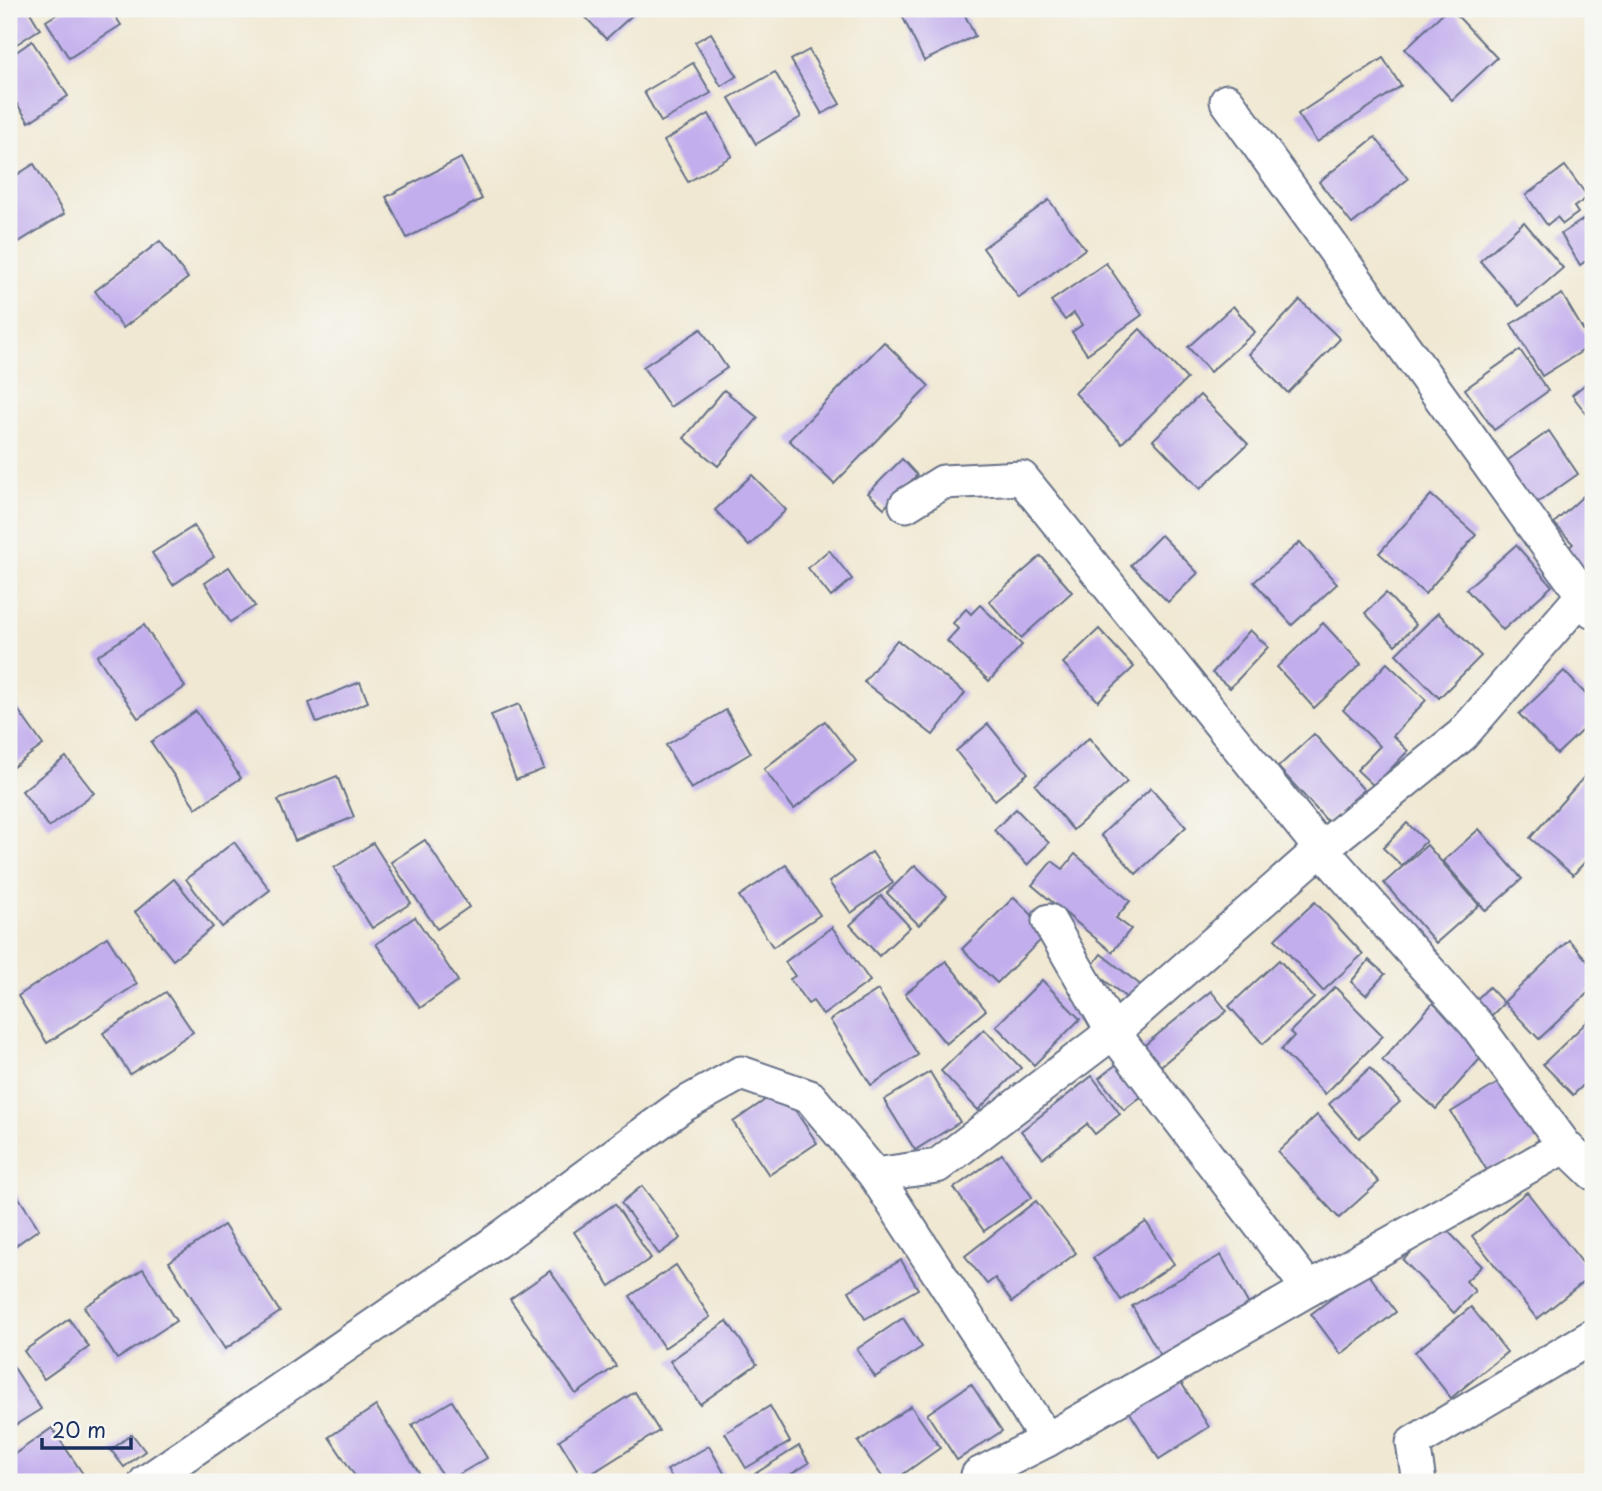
<svg xmlns="http://www.w3.org/2000/svg" width="1602" height="1491" font-family="'Playpen Sans',sans-serif">
  <rect width="100%" height="100%" fill="#f6f6f2"/>
  <filter id="ink" filterUnits="userSpaceOnUse"><feTurbulence type="fractalNoise" baseFrequency=".0143" numOctaves="2"/><feDisplacementMap in="SourceGraphic" scale="14" xChannelSelector="R" yChannelSelector="G"/><feConvolveMatrix kernelMatrix="1 2 1 2 8 2 1 2 1" color-interpolation-filters="sRGB"/></filter>
  <filter id="wash" filterUnits="userSpaceOnUse"><feTurbulence type="fractalNoise" baseFrequency=".00686" numOctaves="4" result="noise"/><feDisplacementMap in="SourceGraphic" scale="28" xChannelSelector="R" yChannelSelector="G"/><feGaussianBlur stdDeviation="1.57" result="paint"/><feColorMatrix in="noise" values="0 0 0 0 0 0 0 0 0 0 0 0 0 0 0 0 0 1.4 0 .05"/><feComposite in="paint" operator="in"/></filter>
  <g filter="url(#wash)">
    <rect width="100%" height="100%" fill="#f0e8d2"/>
    <g id="blocks">
      <!-- building -->
      <g fill="#c2aeed">
        <path d="M 9,9 L 28,9 L 40,29 L 9,49 Z"/>
        <path d="M 65,9 L 110,9 L 121,25 L 69,58 L 46,21 Z"/>
        <path d="M 578,9 L 639,9 L 606,39 Z"/>
        <path d="M 899,9 L 962,9 L 975,36 L 924,61 Z"/>
        <path d="M 1447,9 L 1451,9 L 1497,58 L 1452,100 L 1405,49 Z"/>
        <path d="M 711,33 L 737,76 L 721,86 L 695,42 Z"/>
        <path d="M 32,41 L 68,96 L 29,122 L 9,92 L 9,57 Z"/>
        <path d="M 809,50 L 840,104 L 822,114 L 791,60 Z"/>
        <path d="M 1383,58 L 1401,86 L 1317,142 L 1298,114 Z"/>
        <path d="M 693,63 L 711,93 L 661,122 L 644,92 Z"/>
        <path d="M 775,72 L 801,117 L 756,144 L 729,98 Z"/>
        <path d="M 709,114 L 732,156 L 688,182 L 664,141 Z"/>
        <path d="M 1375,137 L 1408,179 L 1352,224 L 1319,182 Z"/>
        <path d="M 461,158 L 482,199 L 407,238 L 386,197 Z"/>
        <path d="M 34,164 L 64,214 L 17,243 L 9,229 L 9,180 Z"/>
        <path d="M 1565,166 L 1588,197 L 1574,207 L 1578,213 L 1563,224 L 1557,217 L 1547,225 L 1526,195 Z"/>
        <path d="M 1049,200 L 1085,249 L 1019,298 L 983,248 Z"/>
        <path d="M 1593,213 L 1593,256 L 1580,265 L 1561,234 Z"/>
        <path d="M 1524,222 L 1563,268 L 1519,306 L 1480,261 Z"/>
        <path d="M 160,241 L 188,278 L 123,328 L 95,291 Z"/>
        <path d="M 1106,263 L 1142,315 L 1087,354 L 1072,332 L 1082,325 L 1074,313 L 1065,320 L 1051,301 Z"/>
        <path d="M 1562,294 L 1592,345 L 1542,376 L 1511,324 Z"/>
        <path d="M 1300,300 L 1340,339 L 1288,393 L 1249,354 Z"/>
        <path d="M 1233,306 L 1255,332 L 1210,372 L 1188,347 Z"/>
        <path d="M 701,329 L 727,368 L 670,407 L 643,367 Z"/>
        <path d="M 1140,329 L 1187,379 L 1122,443 L 1075,393 Z"/>
        <path d="M 884,342 L 929,386 L 834,484 L 789,440 Z"/>
        <path d="M 1520,350 L 1548,391 L 1494,430 L 1465,389 Z"/>
        <path d="M 1593,378 L 1593,422 L 1572,395 Z"/>
        <path d="M 724,390 L 758,418 L 718,466 L 684,438 Z"/>
        <path d="M 1200,395 L 1248,444 L 1200,489 L 1153,440 Z"/>
        <path d="M 1549,431 L 1578,474 L 1531,507 L 1501,465 Z"/>
        <path d="M 902,459 L 917,475 L 884,508 L 868,493 Z"/>
        <path d="M 752,475 L 786,510 L 749,546 L 715,510 Z"/>
        <path d="M 1593,487 L 1593,563 L 1583,573 L 1564,552 L 1573,544 L 1554,523 Z"/>
        <path d="M 1431,495 L 1476,535 L 1425,594 L 1379,553 Z"/>
        <path d="M 194,526 L 214,557 L 173,585 L 152,553 Z"/>
        <path d="M 1161,535 L 1198,573 L 1168,602 L 1131,565 Z"/>
        <path d="M 1300,542 L 1337,584 L 1292,625 L 1254,582 Z"/>
        <path d="M 1516,545 L 1552,586 L 1503,630 L 1466,589 Z"/>
        <path d="M 829,550 L 852,579 L 831,597 L 808,568 Z"/>
        <path d="M 1041,556 L 1072,592 L 1021,638 L 989,601 Z"/>
        <path d="M 229,567 L 255,606 L 230,622 L 205,583 Z"/>
        <path d="M 1386,593 L 1416,625 L 1395,645 L 1365,613 Z"/>
        <path d="M 980,605 L 1022,645 L 989,681 L 947,641 L 958,629 L 953,623 L 966,609 L 971,614 Z"/>
        <path d="M 1438,613 L 1481,656 L 1439,698 L 1396,654 Z"/>
        <path d="M 1323,623 L 1361,664 L 1314,708 L 1277,667 Z"/>
        <path d="M 144,625 L 185,687 L 138,718 L 97,656 Z"/>
        <path d="M 1099,629 L 1134,667 L 1098,701 L 1063,663 Z"/>
        <path d="M 1250,630 L 1268,647 L 1230,688 L 1212,673 Z"/>
        <path d="M 897,640 L 965,693 L 933,735 L 864,682 Z"/>
        <path d="M 1387,663 L 1426,700 L 1393,736 L 1408,751 L 1374,786 L 1357,770 L 1380,746 L 1343,710 Z"/>
        <path d="M 1564,671 L 1593,702 L 1593,720 L 1557,754 L 1519,714 Z"/>
        <path d="M 360,682 L 368,702 L 317,723 L 309,703 Z"/>
        <path d="M 9,697 L 43,745 L 9,770 Z"/>
        <path d="M 519,704 L 544,769 L 516,780 L 491,715 Z"/>
        <path d="M 726,710 L 751,753 L 691,789 L 666,745 Z"/>
        <path d="M 196,711 L 241,778 L 196,808 L 151,742 Z"/>
        <path d="M 825,721 L 856,761 L 794,809 L 764,769 Z"/>
        <path d="M 988,724 L 1028,773 L 995,800 L 956,751 Z"/>
        <path d="M 1314,734 L 1364,790 L 1328,822 L 1278,767 Z"/>
        <path d="M 1089,738 L 1127,782 L 1073,830 L 1035,785 Z"/>
        <path d="M 66,757 L 94,793 L 49,827 L 22,791 Z"/>
        <path d="M 1593,767 L 1593,853 L 1573,875 L 1530,838 Z"/>
        <path d="M 337,776 L 354,817 L 295,841 L 278,800 Z"/>
        <path d="M 1151,788 L 1186,827 L 1136,874 L 1101,835 Z"/>
        <path d="M 1016,809 L 1049,843 L 1027,865 L 994,830 Z"/>
        <path d="M 1407,823 L 1426,841 L 1402,866 L 1383,848 Z"/>
        <path d="M 1479,829 L 1522,879 L 1486,911 L 1443,861 Z"/>
        <path d="M 425,840 L 469,907 L 437,929 L 391,862 Z"/>
        <path d="M 234,842 L 270,890 L 222,927 L 186,879 Z"/>
        <path d="M 373,843 L 411,903 L 372,928 L 334,868 Z"/>
        <path d="M 1427,845 L 1479,905 L 1436,943 L 1384,883 Z"/>
        <path d="M 872,852 L 893,883 L 851,913 L 829,882 Z"/>
        <path d="M 1075,854 L 1130,901 L 1116,918 L 1131,929 L 1112,952 L 1032,885 L 1052,861 L 1063,869 Z"/>
        <path d="M 786,865 L 820,915 L 773,947 L 739,896 Z"/>
        <path d="M 915,865 L 947,896 L 919,925 L 887,893 Z"/>
        <path d="M 174,879 L 213,927 L 173,960 L 135,912 Z"/>
        <path d="M 881,896 L 910,927 L 879,956 L 850,925 Z"/>
        <path d="M 1014,897 L 1049,932 L 997,983 L 962,949 Z"/>
        <path d="M 1315,902 L 1363,954 L 1323,991 L 1275,939 Z"/>
        <path d="M 415,917 L 458,981 L 420,1008 L 376,944 Z"/>
        <path d="M 832,927 L 870,981 L 823,1015 L 813,1001 L 808,1004 L 790,979 L 795,976 L 785,962 Z"/>
        <path d="M 107,937 L 137,984 L 47,1043 L 18,996 Z"/>
        <path d="M 1569,940 L 1593,967 L 1593,988 L 1539,1039 L 1504,1002 Z"/>
        <path d="M 1101,954 L 1143,987 L 1132,1002 L 1090,969 Z"/>
        <path d="M 1279,960 L 1314,998 L 1263,1044 L 1229,1006 Z"/>
        <path d="M 1369,960 L 1385,974 L 1366,995 L 1351,982 Z"/>
        <path d="M 946,961 L 986,1010 L 946,1044 L 905,994 Z"/>
        <path d="M 1042,980 L 1080,1019 L 1034,1065 L 996,1026 Z"/>
        <path d="M 1335,987 L 1383,1036 L 1325,1094 L 1281,1050 L 1294,1036 L 1290,1032 Z"/>
        <path d="M 1489,987 L 1504,1003 L 1488,1019 L 1473,1003 Z"/>
        <path d="M 878,990 L 918,1055 L 871,1085 L 830,1020 Z"/>
        <path d="M 1211,991 L 1227,1011 L 1157,1069 L 1140,1049 Z"/>
        <path d="M 166,992 L 193,1032 L 130,1074 L 103,1033 Z"/>
        <path d="M 1433,1003 L 1486,1052 L 1436,1109 L 1382,1060 Z"/>
        <path d="M 1593,1016 L 1593,1076 L 1573,1095 L 1543,1064 Z"/>
        <path d="M 984,1029 L 1021,1068 L 978,1110 L 941,1071 Z"/>
        <path d="M 1117,1064 L 1142,1096 L 1124,1110 L 1099,1078 Z"/>
        <path d="M 1370,1068 L 1400,1102 L 1359,1138 L 1329,1104 Z"/>
        <path d="M 930,1072 L 960,1122 L 915,1150 L 884,1100 Z"/>
        <path d="M 1511,1075 L 1548,1134 L 1488,1172 L 1451,1112 Z"/>
        <path d="M 1092,1076 L 1120,1114 L 1095,1134 L 1087,1124 L 1043,1158 L 1021,1131 Z"/>
        <path d="M 781,1089 L 817,1143 L 769,1175 L 733,1122 Z"/>
        <path d="M 1317,1115 L 1379,1182 L 1339,1218 L 1278,1152 Z"/>
        <path d="M 1002,1154 L 1032,1197 L 984,1231 L 954,1188 Z"/>
        <path d="M 642,1186 L 681,1238 L 659,1254 L 621,1203 Z"/>
        <path d="M 12,1187 L 39,1229 L 9,1250 L 9,1190 Z"/>
        <path d="M 1527,1192 L 1592,1275 L 1537,1319 L 1472,1236 Z"/>
        <path d="M 1036,1201 L 1076,1253 L 1012,1302 L 995,1278 L 987,1284 L 965,1256 Z"/>
        <path d="M 615,1204 L 651,1258 L 610,1286 L 574,1232 Z"/>
        <path d="M 1146,1222 L 1174,1264 L 1121,1300 L 1093,1258 Z"/>
        <path d="M 1441,1224 L 1482,1266 L 1466,1281 L 1475,1291 L 1454,1313 L 1403,1260 Z"/>
        <path d="M 224,1225 L 280,1312 L 225,1349 L 169,1262 Z"/>
        <path d="M 1221,1255 L 1253,1312 L 1165,1363 L 1132,1306 Z"/>
        <path d="M 901,1260 L 918,1289 L 865,1319 L 849,1291 Z"/>
        <path d="M 676,1265 L 710,1317 L 664,1348 L 630,1296 Z"/>
        <path d="M 143,1269 L 176,1321 L 117,1359 L 84,1307 Z"/>
        <path d="M 550,1271 L 616,1366 L 576,1394 L 510,1299 Z"/>
        <path d="M 1367,1272 L 1396,1312 L 1341,1354 L 1311,1314 Z"/>
        <path d="M 1471,1307 L 1507,1352 L 1451,1398 L 1415,1352 Z"/>
        <path d="M 903,1318 L 922,1347 L 875,1377 L 857,1349 Z"/>
        <path d="M 69,1319 L 89,1347 L 44,1379 L 24,1351 Z"/>
        <path d="M 727,1321 L 757,1364 L 700,1404 L 670,1361 Z"/>
        <path d="M 11,1363 L 41,1409 L 9,1429 L 9,1364 Z"/>
        <path d="M 1177,1376 L 1209,1427 L 1159,1459 L 1127,1408 Z"/>
        <path d="M 971,1384 L 1002,1431 L 957,1460 L 927,1414 Z"/>
        <path d="M 635,1392 L 659,1431 L 583,1479 L 559,1440 Z"/>
        <path d="M 452,1401 L 487,1458 L 446,1482 L 412,1425 Z"/>
        <path d="M 376,1406 L 425,1482 L 359,1482 L 329,1437 Z"/>
        <path d="M 770,1406 L 790,1442 L 746,1468 L 725,1433 Z"/>
        <path d="M 911,1406 L 940,1448 L 892,1482 L 886,1482 L 858,1442 Z"/>
        <path d="M 52,1428 L 87,1480 L 84,1482 L 9,1482 L 9,1458 Z"/>
        <path d="M 132,1434 L 145,1451 L 124,1467 L 111,1450 Z"/>
        <path d="M 709,1446 L 729,1482 L 675,1482 L 667,1470 Z"/>
        <path d="M 799,1446 L 809,1463 L 778,1482 L 757,1482 L 753,1475 Z"/>
      </g>
    </g>
  </g>
  <g filter="url(#ink)">
    <use href="#blocks" fill-opacity="0" stroke="#667087" stroke-width="2"/>
    <g fill="none" stroke-linecap="round" stroke-linejoin="round">
      <defs>
        <g id="street">
          <path d="M 1227,101 L 1583,595 L 1593,611"/>
          <path d="M 906,505 L 943,482 L 1022,478 L 1321,849 L 1476,1024 L 1565,1146 L 1593,1173"/>
          <path d="M 1049,921 L 1113,1032 L 1309,1289"/>
          <path d="M 875,1175 L 1047,1440"/>
          <path d="M 146,1482 L 490,1246 L 683,1105 L 741,1073 L 810,1097 L 875,1175 L 937,1166 L 1113,1032 L 1321,849 L 1462,735 L 1583,595 L 1593,590"/>
          <path d="M 979,1482 L 978,1475 L 1047,1440 L 1309,1289 L 1565,1146"/>
          <path d="M 1419,1482 L 1413,1443 L 1593,1336"/>
        </g>
      </defs>
      <!-- street casing -->
      <use href="#street" stroke="#667087" stroke-width="37"/>
      <!-- street -->
      <use href="#street" stroke="#fff" stroke-width="33"/>
    </g>
  </g>
  <!-- margin -->
  <rect width="1602" height="1491" fill="none" stroke="#f6f6f2" stroke-width="35"/>
  <!-- scale -->
  <path d="M42 1438v10h89v-10" fill="none" stroke="#1b2f5e" stroke-width="3.5"/>
  <text x="52" y="1438" font-size="21" fill="#1b2f5e" stroke="#f6f6f2" stroke-width="5" paint-order="stroke">20 m</text>
</svg>
